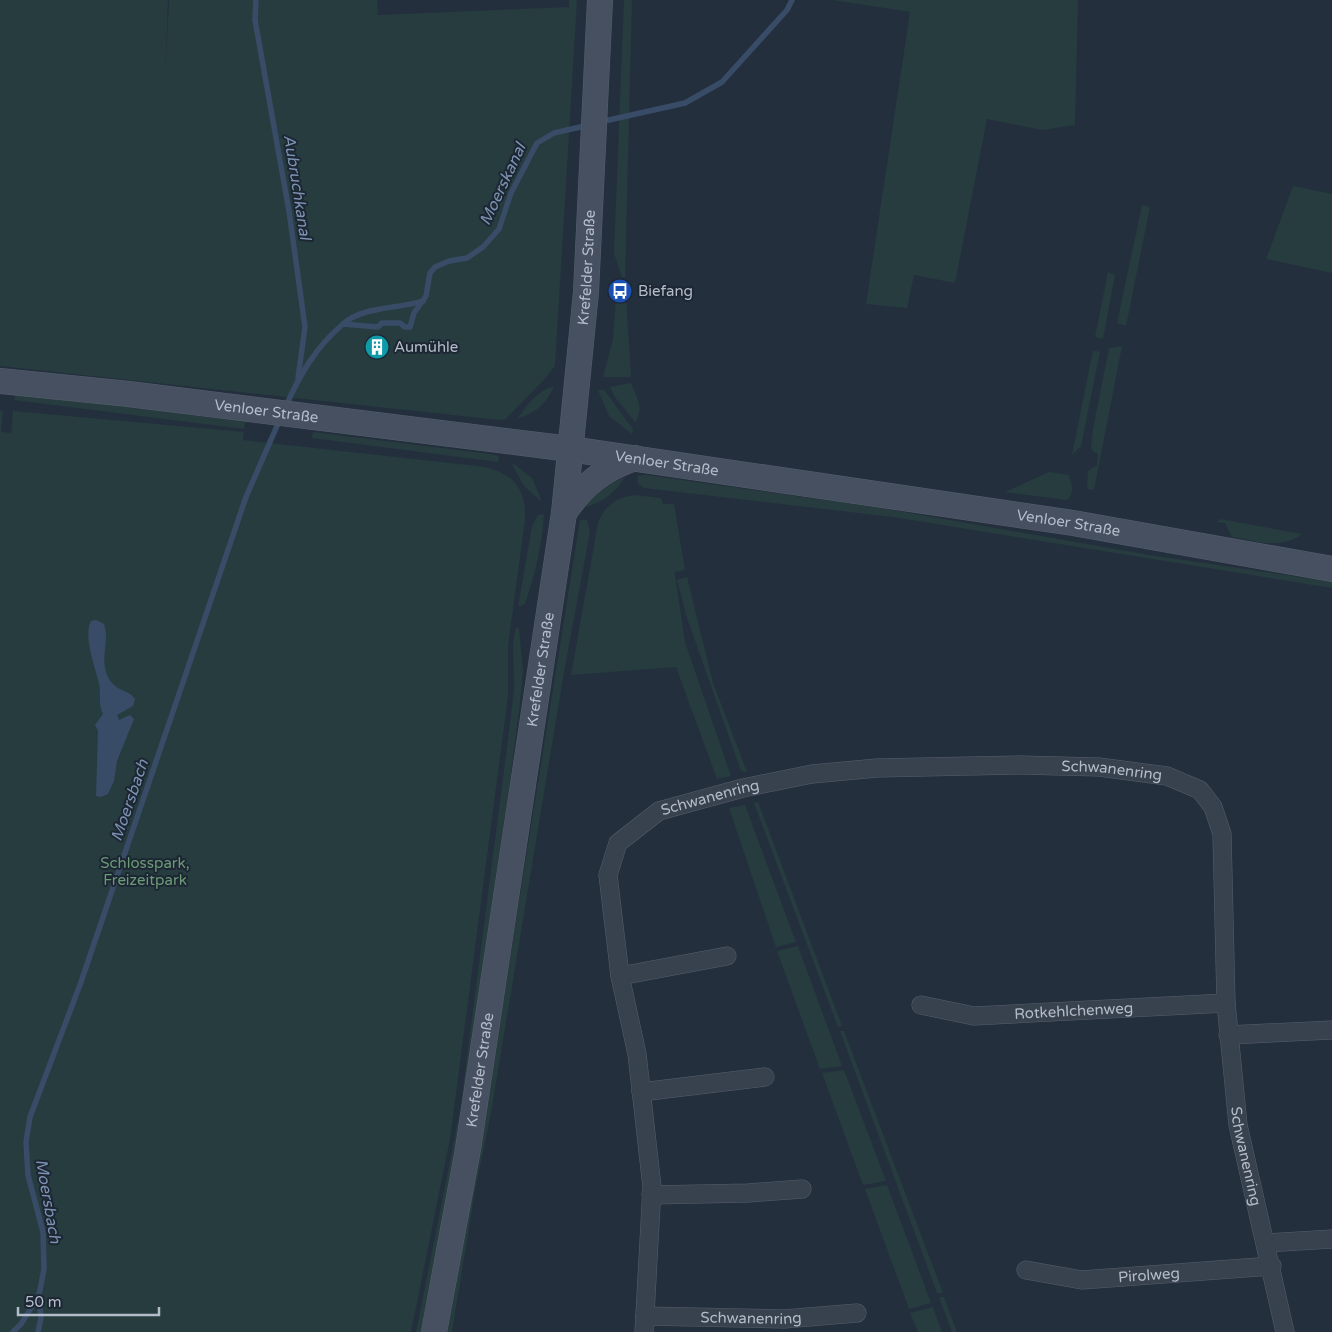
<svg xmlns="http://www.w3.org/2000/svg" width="1332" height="1332" font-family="'Varela Round',sans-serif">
  <rect width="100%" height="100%" fill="#242f3e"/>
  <!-- green -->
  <g fill="#263c3f">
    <path d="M 0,0 L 168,0 L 165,79 L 169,0 L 377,0 L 378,15 L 569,7 L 569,0 L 577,0 L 555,366 C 540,386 522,401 506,419 L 499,420 L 0,366 Z"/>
    <path d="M 624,0 L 632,0 L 625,277 L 622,277 L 614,253 Z"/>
    <path d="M 833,0 L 1078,0 L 1075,125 L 1042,130 L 987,119 L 955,283 L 914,275 L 907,308 L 866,304 L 910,12 Z"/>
    <path d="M 1293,186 L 1332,194 L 1332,273 L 1266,259 Z"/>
    <path d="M 1142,205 L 1150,207 L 1126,326 L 1117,323 Z"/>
    <path d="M 1108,272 L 1115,275 L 1103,339 L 1095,337 Z"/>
    <path d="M 626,297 L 631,377 L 603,377 L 613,339 L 616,298 Z"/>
    <path d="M 1122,346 L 1094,490 L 1087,489 L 1088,471 L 1097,465 L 1098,454 L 1094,452 L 1091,448 L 1093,429 L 1109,348 Z"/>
    <path d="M 1093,350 L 1100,352 L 1081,446 L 1072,455 Z"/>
    <path d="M 631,383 C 636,395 645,410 635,422 L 615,397 L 610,387 Z"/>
    <path d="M 554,386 C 546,404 536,413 517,419 C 527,405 537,391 554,386 Z"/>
    <path d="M 598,390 L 604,390 L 633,429 L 632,434 L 609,416 Z"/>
    <path d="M 16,392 L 245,422 L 244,429 L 14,400 Z"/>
    <path d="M 0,411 L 3,411 L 1,432 L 11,433 L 13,411 L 244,432 L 243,440 L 486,467 C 515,476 526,488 525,520 L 508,646 L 508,696 L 450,1139 L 411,1332 L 0,1332 Z"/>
    <path d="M 313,432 L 490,454 L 499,456 L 498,462 L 312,438 Z"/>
    <path d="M 511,462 L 532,478 L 542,502 L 524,486 Z"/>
    <path d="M 1049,472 L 1069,475 C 1071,485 1076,490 1067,500 L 1005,492 Z"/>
    <path d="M 646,475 L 881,508 L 1150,555 L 1332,582 L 1332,588 L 893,517 L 644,488 L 638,484 L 637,476 Z"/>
    <path d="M 625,477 C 617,491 601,504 585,507 C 595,492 609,484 625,477 Z"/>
    <path d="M 634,495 L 661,498 L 663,504 L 674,504 L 685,570 L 675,572 L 674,568 L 685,642 L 731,776 L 717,779 L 676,667 L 571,675 L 598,523 C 605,505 616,498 634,495 Z"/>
    <path d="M 544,514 C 542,546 535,574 525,604 L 518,607 L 532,526 L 538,515 Z"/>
    <path d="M 1220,519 L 1302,534 C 1281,550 1256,541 1232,537 L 1225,523 L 1217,522 Z"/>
    <path d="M 580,520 L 587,520 L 590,532 L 564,672 L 491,1113 L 475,1191 L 452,1332 L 445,1332 L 505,989 Z"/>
    <path d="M 687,577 L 713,683 L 747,772 L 741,771 L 686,615 L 677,580 Z"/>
    <path d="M 516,627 L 519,629 L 523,671 L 520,703 L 483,991 L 458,1146 L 422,1332 L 416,1332 L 460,1111 L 510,724 L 514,689 L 513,643 Z"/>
    <path d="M 758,802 L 842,1026 L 838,1027 L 754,803 Z"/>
    <path d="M 745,805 L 796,942 L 776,947 L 729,808 Z"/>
    <path d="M 798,946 L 842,1066 L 820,1069 L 777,951 Z"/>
    <path d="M 840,1031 L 844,1031 L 943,1293 L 937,1293 Z"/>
    <path d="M 844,1070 L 886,1181 L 863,1185 L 822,1073 Z"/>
    <path d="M 887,1185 L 931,1303 L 909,1309 L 865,1189 Z"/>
    <path d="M 939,1297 L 944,1297 L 957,1332 L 952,1332 Z"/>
    <path d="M 933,1307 L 942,1332 L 918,1332 L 910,1313 Z"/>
  </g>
  <!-- water -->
  <path fill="#394c67" d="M 96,620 L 104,624 C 111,643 96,663 112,683 C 118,691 129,690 135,699 L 133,706 L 117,715 L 119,720 L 130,715 L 134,719 L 117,761 L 114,781 L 108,794 L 101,797 L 96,796 L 98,731 L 95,725 L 103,714 C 98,705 101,693 99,683 C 95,667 83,636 91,621 Z"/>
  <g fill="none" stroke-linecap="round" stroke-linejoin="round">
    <!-- stream -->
    <g stroke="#394c67" stroke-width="5.5">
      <path d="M 256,0 L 255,20 L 289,211 L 305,327 L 298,378"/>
      <path d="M 600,122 L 685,103 L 722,82 L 787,10 L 792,0"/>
      <path d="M 343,324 C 363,306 398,309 423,301"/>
      <path d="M 286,406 C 300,374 316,347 343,324 L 378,327 L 382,323 L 400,323 L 405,327 L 410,327 L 414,313 L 426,296 L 430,273 L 435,267 L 449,261 L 467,258 L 483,247 L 499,229 L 511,193 L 537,143 L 554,133 L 589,125"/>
      <path d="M 13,1332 L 21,1324 L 39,1295"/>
      <path d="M 38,1332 L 41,1318 L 39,1295 L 44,1269 L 43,1232 L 28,1175 L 26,1142 L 30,1117 L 81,982 L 246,497 L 280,419"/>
    </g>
    <defs>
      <g id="minor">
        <path d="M 620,976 L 727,956"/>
        <path id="s1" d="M 921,1005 L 974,1016 L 1226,1003"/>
        <path d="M 1228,1035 L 1332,1030"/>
        <path d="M 641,1092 L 765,1077"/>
        <path d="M 651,1195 L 748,1193 L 802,1189"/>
        <path d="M 1266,1243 L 1332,1239"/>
        <path id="s2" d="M 1026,1270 L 1082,1280 L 1272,1266"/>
        <path id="s3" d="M 645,1316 L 784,1319 L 857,1313"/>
        <path id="s4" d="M 644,1332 L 652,1187 L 637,1054 L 620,976 L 608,875 L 618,843 L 659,811 L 743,788 L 812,774 L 877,768 L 1020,765 L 1099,767 L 1167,776 L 1200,790 L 1213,807 L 1222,834 L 1226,1003 L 1238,1125 L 1285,1332"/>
      </g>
      <g id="secondary">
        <path id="s5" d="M 0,381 L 129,394 L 570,449 L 1073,523 L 1332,569"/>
        <path d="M 564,513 C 583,485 603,469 635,458"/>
        <path id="s6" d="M 434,1332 L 468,1149 L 564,513 L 586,292 L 600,0"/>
      </g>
    </defs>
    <!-- minor casing -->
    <use href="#minor" stroke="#565f6c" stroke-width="19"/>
    <!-- secondary casing -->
    <use href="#secondary" stroke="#565f6c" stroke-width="26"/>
    <!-- minor -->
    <use href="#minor" stroke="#38414e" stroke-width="18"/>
    <!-- secondary -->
    <use href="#secondary" stroke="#465061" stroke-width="25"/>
  </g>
  <!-- icons -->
  <defs>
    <symbol id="bus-disc" viewBox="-11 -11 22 22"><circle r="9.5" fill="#1a4fb4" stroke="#1d2633"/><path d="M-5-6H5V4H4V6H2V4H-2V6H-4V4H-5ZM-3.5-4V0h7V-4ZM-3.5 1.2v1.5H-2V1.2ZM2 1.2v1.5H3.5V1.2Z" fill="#fff"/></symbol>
    <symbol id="building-disc" viewBox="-11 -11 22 22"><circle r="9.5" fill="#0f9aa8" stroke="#1d2633"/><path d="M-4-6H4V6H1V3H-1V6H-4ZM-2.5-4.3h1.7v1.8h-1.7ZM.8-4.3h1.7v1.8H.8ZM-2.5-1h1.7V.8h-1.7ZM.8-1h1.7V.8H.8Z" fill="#fff"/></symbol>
  </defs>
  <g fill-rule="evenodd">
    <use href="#bus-disc" x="606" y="277" width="28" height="28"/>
    <use href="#building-disc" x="363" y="333" width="28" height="28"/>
  </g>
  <g text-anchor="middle" stroke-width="4" stroke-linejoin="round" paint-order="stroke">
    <!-- street labels -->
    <g font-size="15" fill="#b4bcc9" stroke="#1d2633">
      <text dy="5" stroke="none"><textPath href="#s6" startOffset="1076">Krefelder Straße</textPath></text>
      <text dy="5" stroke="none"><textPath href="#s5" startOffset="268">Venloer Straße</textPath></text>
      <text dy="5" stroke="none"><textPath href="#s5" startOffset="672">Venloer Straße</textPath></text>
      <text dy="5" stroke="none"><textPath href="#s5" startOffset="1078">Venloer Straße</textPath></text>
      <text dy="5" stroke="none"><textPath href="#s6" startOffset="671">Krefelder Straße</textPath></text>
      <text dy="5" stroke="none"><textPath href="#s4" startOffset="1004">Schwanenring</textPath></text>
      <text dy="5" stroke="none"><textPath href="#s4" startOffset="599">Schwanenring</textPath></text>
      <text dy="5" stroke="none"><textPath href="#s1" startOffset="154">Rotkehlchenweg</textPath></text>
      <text dy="5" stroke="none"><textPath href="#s6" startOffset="266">Krefelder Straße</textPath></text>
      <text dy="5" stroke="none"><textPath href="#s4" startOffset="1469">Schwanenring</textPath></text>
      <text dy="5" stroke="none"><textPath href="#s2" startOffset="124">Pirolweg</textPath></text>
      <text dy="5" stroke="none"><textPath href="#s3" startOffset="106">Schwanenring</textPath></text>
    </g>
    <!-- poi labels -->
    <g font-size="15" fill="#b4bcc9" stroke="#1d2633" text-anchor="start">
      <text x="638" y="296">Biefang</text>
      <text x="394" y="352">Aumühle</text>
    </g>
    <!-- park labels -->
    <g font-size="15" fill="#6b9a76" stroke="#1d2633">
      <text x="145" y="868">Schlosspark,<tspan x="145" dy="17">Freizeitpark</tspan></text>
    </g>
    <!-- water labels -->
    <g font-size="16" font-style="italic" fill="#7c92b1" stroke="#1d2633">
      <text transform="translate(502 184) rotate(-65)" y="6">Moerskanal</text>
      <text transform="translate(298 187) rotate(81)" y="6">Aubruchkanal</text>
      <text transform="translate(129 800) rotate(-71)" y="6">Moersbach</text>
      <text transform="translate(49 1201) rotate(80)" y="6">Moersbach</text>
    </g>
  </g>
  <!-- scale -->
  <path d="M18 1307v8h141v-8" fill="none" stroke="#b4bcc9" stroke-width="2.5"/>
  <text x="25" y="1307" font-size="15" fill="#b4bcc9" stroke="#1d2633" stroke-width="4" paint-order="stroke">50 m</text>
</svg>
